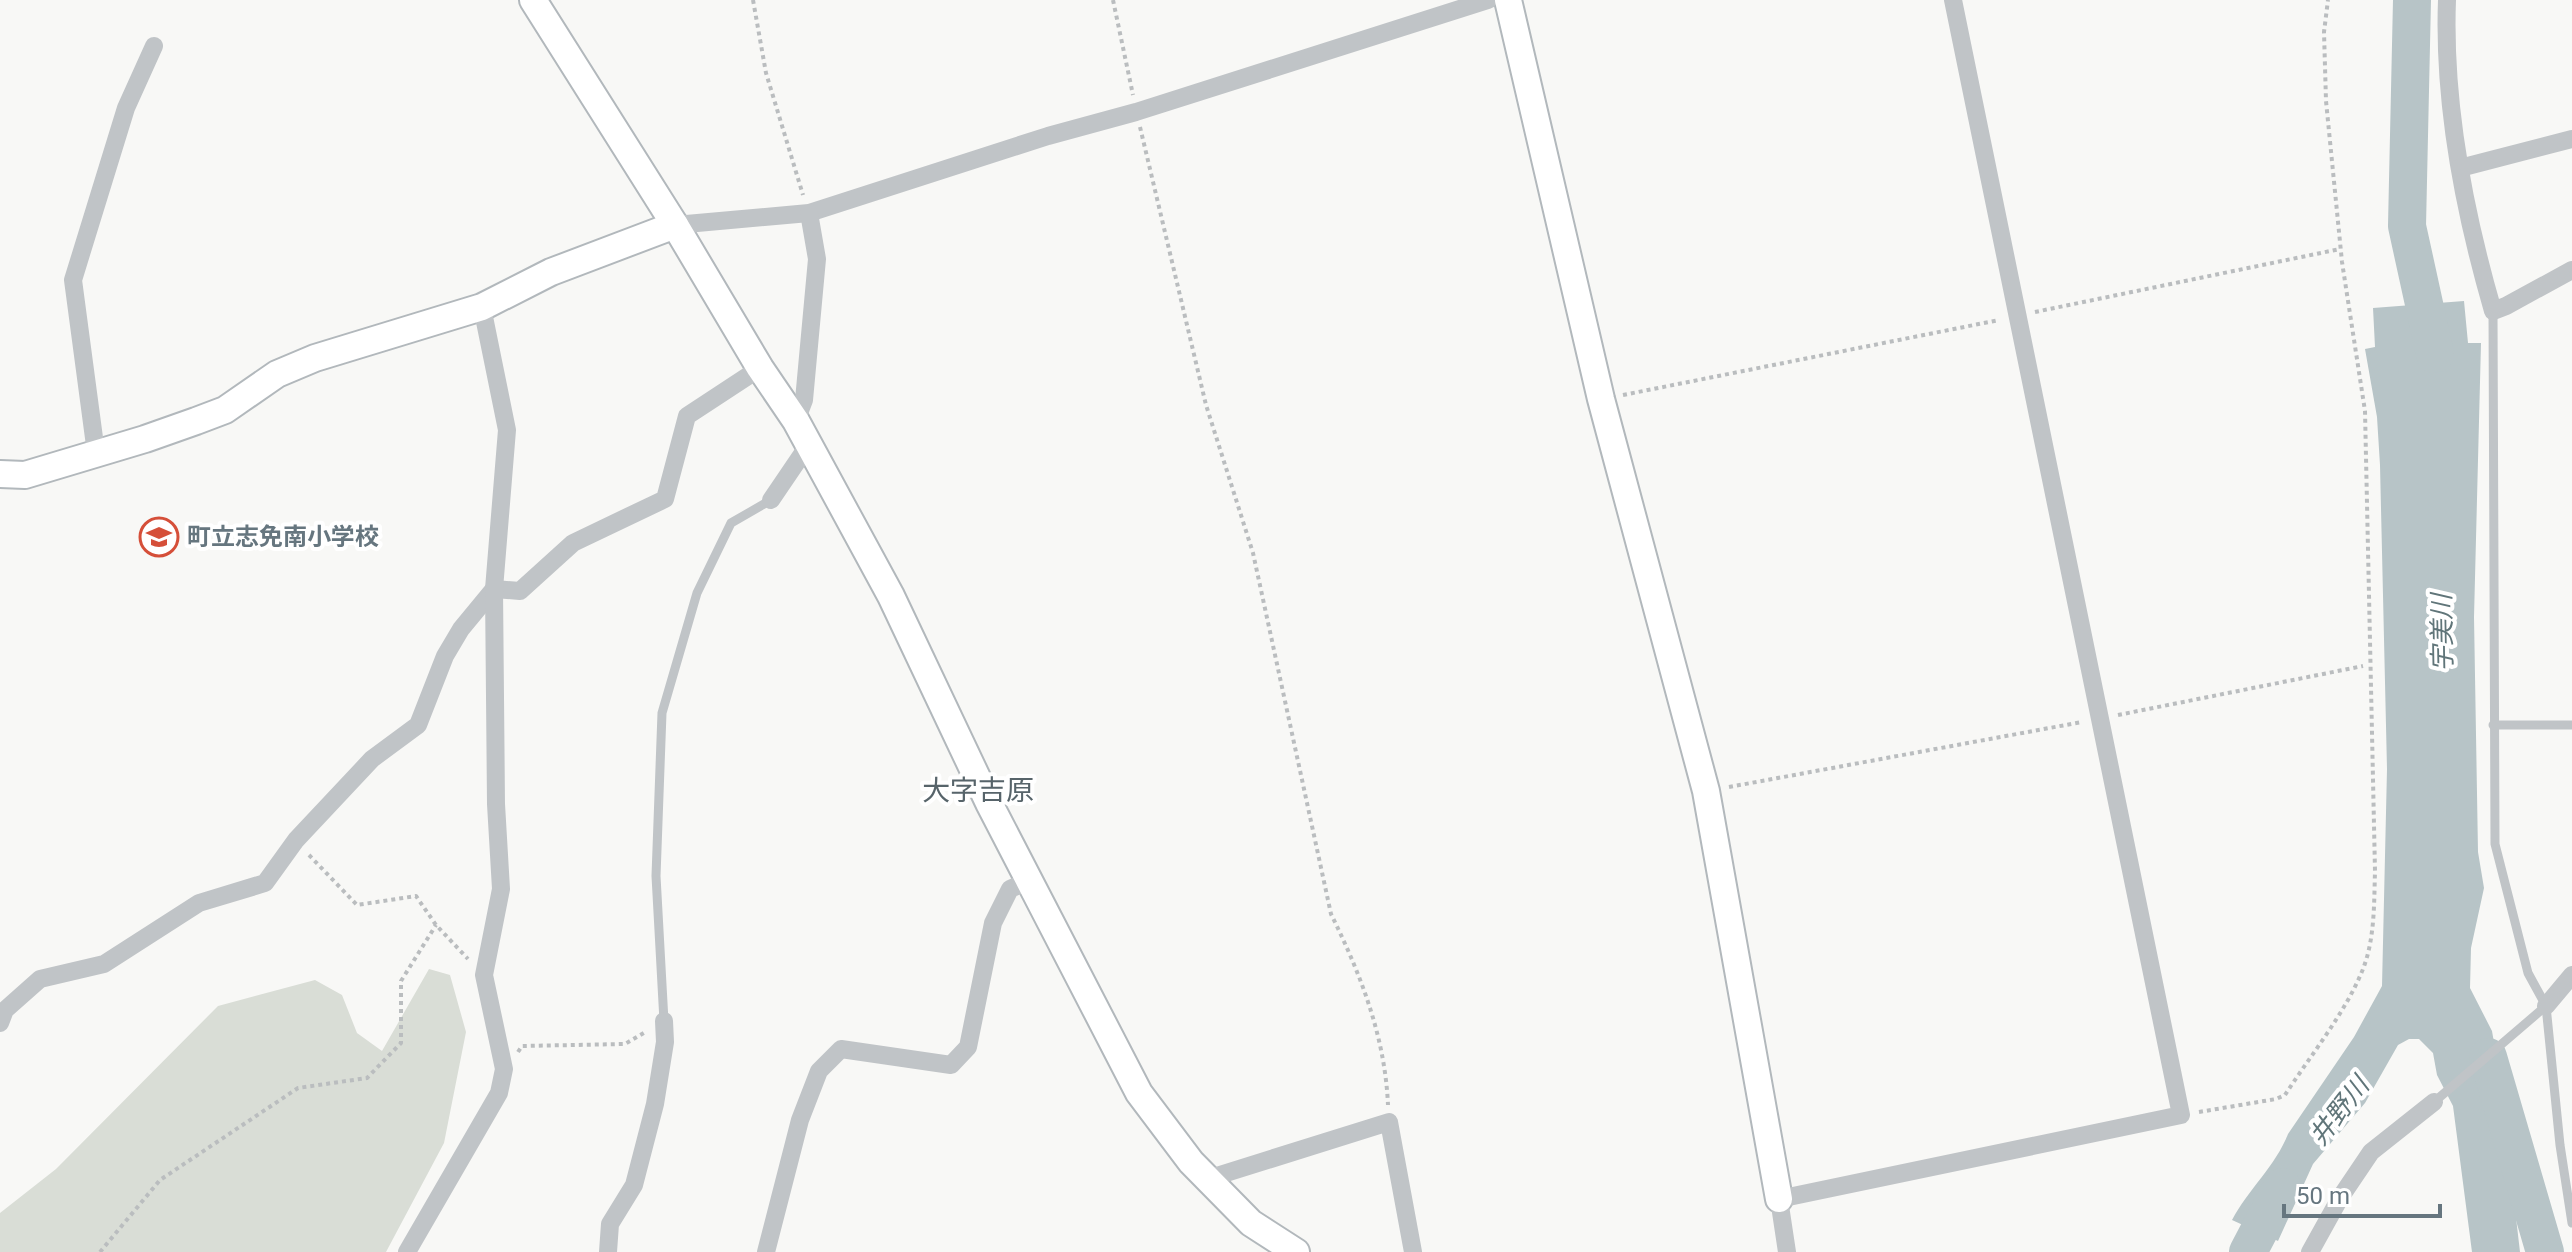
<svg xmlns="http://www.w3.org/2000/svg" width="2572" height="1252" font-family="Roboto,'Noto Sans JP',sans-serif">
  <rect width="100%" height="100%" fill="#f8f8f6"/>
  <!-- green -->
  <path fill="#d9ddd6" d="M 429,969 L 450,975 L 466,1032 L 444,1143 L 386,1252 L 0,1252 L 0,1213 L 56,1169 L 218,1006 L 315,980 L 342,995 L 357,1033 L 382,1051 Z"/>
  <!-- water -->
  <path fill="#b7c4c7" d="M 2464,301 L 2468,343 L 2481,343 L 2474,617 L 2478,852 L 2484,888 L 2471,948 L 2470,988 L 2492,1031 L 2499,1072 L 2520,1252 L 2472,1252 L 2453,1106 L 2437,1075 L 2433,1053 L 2419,1039 L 2409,1039 L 2398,1045 L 2365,1103 L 2313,1164 L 2278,1241 L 2232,1220 C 2248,1190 2276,1165 2288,1134 L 2354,1037 L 2382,986 L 2387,769 L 2380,465 L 2377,417 L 2365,349 L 2375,347 L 2373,308 Z"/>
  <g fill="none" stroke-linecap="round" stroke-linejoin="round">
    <!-- river -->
    <g stroke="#b7c4c7" stroke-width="38">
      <path d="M 2412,0 L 2407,226 L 2435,354"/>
      <path d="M 2488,1057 L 2545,1252"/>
      <path d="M 2248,1252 L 2282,1187"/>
    </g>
    <defs>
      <g id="secondary">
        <path d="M 533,0 L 675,225 L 760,368 L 796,421 L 891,596 L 989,803 L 1139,1093 L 1191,1162 L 1251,1223 L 1296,1252"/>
        <path d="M 1508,0 L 1601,399 L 1706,791 L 1779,1199"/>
        <path d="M 0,474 L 25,475 L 145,439 L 196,421 L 225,410 L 277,374 L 315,358 L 482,307 L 551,272 L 675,225"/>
      </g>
    </defs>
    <!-- secondary casing -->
    <use href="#secondary" stroke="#b2b8bc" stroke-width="30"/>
    <!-- path -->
    <g stroke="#babdbf" stroke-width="4" stroke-dasharray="4 4" stroke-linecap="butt">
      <path d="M 753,0 L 766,73 L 803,195"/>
      <path d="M 1113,0 L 1133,95"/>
      <path d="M 1140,127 L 1206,405 L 1253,553 L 1331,914 C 1361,975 1385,1037 1388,1105"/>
      <path d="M 2035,312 L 2340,249"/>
      <path d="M 1623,395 L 1999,320"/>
      <path d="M 2118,715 L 2363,666"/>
      <path d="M 1729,787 L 2082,722"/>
      <path d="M 309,855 L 357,905 L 416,896 L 436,925 L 468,959"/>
      <path d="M 518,1052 L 522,1046 L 625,1044 L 647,1031"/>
      <path d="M 2199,1112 L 2276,1099 L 2285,1095 C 2310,1056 2346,1012 2363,969 C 2375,938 2374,903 2375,871 L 2365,411 L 2342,262 L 2326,101 L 2324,32 L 2328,0"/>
      <path d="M 100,1252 L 160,1180 L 298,1088 L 367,1078 L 401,1043 L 401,981 L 436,925"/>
    </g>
    <!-- lane -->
    <g stroke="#c0c4c7" stroke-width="9">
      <path d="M 2493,311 L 2495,844 L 2528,973 L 2546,1006 L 2560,1145 L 2572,1223"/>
      <path d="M 2493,725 L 2572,725"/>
      <path d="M 664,1021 L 656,876 L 662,713 L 697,593 L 731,523 L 771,500"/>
      <path d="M 2434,1102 L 2546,1006"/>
    </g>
    <!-- street -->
    <g stroke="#c0c4c7" stroke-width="18">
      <path d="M 2447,0 C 2443,105 2464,211 2493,311 L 2506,306 L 2572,270"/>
      <path d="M 2460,168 L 2572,139"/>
      <path d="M 675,225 L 809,213 L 1048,136 L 1136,112 L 1488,0"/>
      <path d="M 796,421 L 804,400 L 817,259 L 809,213"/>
      <path d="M 96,453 L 73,280 L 126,108 L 154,46"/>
      <path d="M 771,500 L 809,444"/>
      <path d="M 494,589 L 520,591 L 573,543 L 665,499 L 687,416 L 760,368"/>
      <path d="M 2546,1006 L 2572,975"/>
      <path d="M 0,1023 L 5,1010 L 40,979 L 104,964 L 199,903 L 265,883 L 296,840 L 372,759 L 418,725 L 445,656 L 461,629 L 494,589"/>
      <path d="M 1207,1179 L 1389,1122 L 1413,1252"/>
      <path d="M 407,1252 L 499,1093 L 504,1069 L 484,975 L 501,889 L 496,804 L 494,589 L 507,430 L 482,307"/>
      <path d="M 608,1252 L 610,1224 L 634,1185 L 655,1104 L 665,1042 L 664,1021"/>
      <path d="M 766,1252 L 800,1120 L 819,1071 L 841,1049 L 951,1065 L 968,1047 L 993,923 L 1010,889 L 1030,880"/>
      <path d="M 1787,1252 L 1779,1199 L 2181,1115 L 1953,0"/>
      <path d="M 2310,1252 L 2340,1198 L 2371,1152 L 2434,1102"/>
    </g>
    <!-- secondary -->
    <use href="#secondary" stroke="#fff" stroke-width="26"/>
  </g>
  <!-- icons -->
  <defs>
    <symbol id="school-ring" viewBox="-11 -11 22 22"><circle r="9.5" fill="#fff" stroke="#d54f39" stroke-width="1.5"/><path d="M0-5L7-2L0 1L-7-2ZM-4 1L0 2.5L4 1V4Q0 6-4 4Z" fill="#d54f39"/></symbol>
  </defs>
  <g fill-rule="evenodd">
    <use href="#school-ring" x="137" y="515" width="44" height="44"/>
  </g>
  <g text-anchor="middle" stroke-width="8" stroke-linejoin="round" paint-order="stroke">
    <!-- poi labels -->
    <g font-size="24" font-weight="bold" fill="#66767f" stroke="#fff" text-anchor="start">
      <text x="187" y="545">町立志免南小学校</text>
    </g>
    <!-- water labels -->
    <g font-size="26" font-style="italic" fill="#607579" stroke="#fff">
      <text transform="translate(2442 633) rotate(-91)" y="9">宇美川</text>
      <text transform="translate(2339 1111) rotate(-52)" y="9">井野川</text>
    </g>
    <!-- quarter labels -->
    <g font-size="28" fill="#57646a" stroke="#fff">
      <text x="978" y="800">大字吉原</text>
    </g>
  </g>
  <!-- scale -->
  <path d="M2284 1204v12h156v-12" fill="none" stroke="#66767f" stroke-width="4"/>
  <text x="2296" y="1204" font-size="24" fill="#66767f" stroke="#ffffff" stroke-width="6" paint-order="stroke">50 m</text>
</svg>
